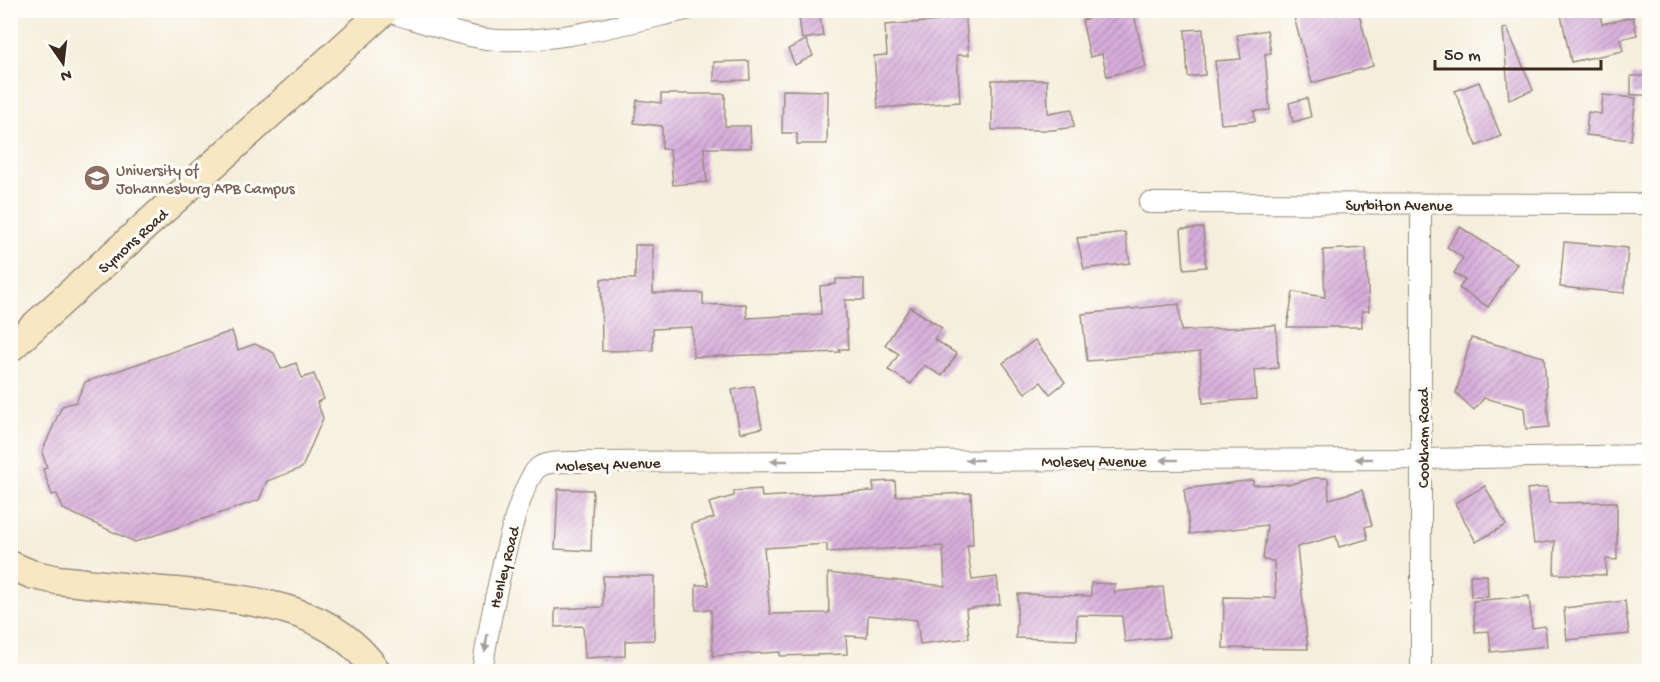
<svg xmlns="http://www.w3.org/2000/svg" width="1660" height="682" font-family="'Gochi Hand',sans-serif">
  <defs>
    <pattern id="building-hatch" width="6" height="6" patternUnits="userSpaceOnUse" patternTransform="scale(1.5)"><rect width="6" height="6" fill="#d7addb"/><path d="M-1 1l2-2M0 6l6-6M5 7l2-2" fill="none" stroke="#b08db1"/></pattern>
  </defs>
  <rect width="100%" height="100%" fill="#fdfcf7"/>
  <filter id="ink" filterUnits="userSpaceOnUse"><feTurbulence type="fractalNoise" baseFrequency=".0167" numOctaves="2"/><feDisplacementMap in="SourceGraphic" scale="12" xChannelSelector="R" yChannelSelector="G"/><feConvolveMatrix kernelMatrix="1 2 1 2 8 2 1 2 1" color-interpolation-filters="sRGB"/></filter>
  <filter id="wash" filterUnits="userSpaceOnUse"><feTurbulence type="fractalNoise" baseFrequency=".008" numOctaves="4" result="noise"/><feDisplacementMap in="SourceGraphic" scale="24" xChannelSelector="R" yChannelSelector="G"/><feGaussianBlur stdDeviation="1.35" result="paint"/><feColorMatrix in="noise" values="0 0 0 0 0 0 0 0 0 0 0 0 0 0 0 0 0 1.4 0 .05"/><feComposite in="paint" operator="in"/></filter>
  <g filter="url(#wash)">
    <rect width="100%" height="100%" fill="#f5eedc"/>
    <g id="blocks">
      <!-- building -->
      <g fill="url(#building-hatch)" fill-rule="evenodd">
        <path d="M 798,10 L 819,10 L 823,36 L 802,39 Z"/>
        <path d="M 938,10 L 965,10 L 969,55 L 957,55 L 960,102 L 878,108 L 874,56 L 887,55 L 885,25 L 939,21 Z"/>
        <path d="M 1124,10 L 1133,10 L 1146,67 L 1107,76 L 1102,54 L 1090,57 L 1082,20 Z"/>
        <path d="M 1292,10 L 1358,10 L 1373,66 L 1312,83 Z"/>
        <path d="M 1560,10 L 1599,10 L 1602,24 L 1633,17 L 1637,35 L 1620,39 L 1623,51 L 1571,62 Z"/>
        <path d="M 1507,28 L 1533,90 L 1509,100 L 1503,29 Z"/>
        <path d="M 1203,29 L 1205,75 L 1188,77 L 1185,30 Z"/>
        <path d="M 1267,30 L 1271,53 L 1265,54 L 1270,110 L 1254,111 L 1255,121 L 1221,124 L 1215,61 L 1241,59 L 1237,35 Z"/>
        <path d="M 806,40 L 813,56 L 795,65 L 788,49 Z"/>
        <path d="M 749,61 L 750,80 L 714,81 L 714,62 Z"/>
        <rect x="1631" y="76" width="19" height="19"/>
        <path d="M 992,80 L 1047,80 L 1048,113 L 1072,109 L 1074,127 L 1053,130 L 992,130 Z"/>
        <path d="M 1479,82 L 1501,136 L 1477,146 L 1455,91 Z"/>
        <path d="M 783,90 L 828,91 L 827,144 L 797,144 L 797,133 L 782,133 Z"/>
        <path d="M 661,94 L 725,94 L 725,126 L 750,126 L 751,148 L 704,148 L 707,182 L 673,185 L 670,149 L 662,149 L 662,126 L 634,123 L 637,100 L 661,103 Z"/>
        <path d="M 1603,95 L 1636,98 L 1631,140 L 1586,135 L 1588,112 L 1601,114 Z"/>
        <path d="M 1307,98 L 1311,117 L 1293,122 L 1289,103 Z"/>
        <path d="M 1460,227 L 1517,264 L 1488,307 L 1459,288 L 1465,280 L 1454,273 L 1463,258 L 1447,247 Z"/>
        <path d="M 1203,228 L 1206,267 L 1184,269 L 1181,229 Z"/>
        <path d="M 1125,232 L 1130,263 L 1084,269 L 1077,238 Z"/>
        <path d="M 1564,242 L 1628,248 L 1624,293 L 1560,287 Z"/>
        <path d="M 635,245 L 653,245 L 653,293 L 703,293 L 703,305 L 746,304 L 747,318 L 821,314 L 820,286 L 836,284 L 836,279 L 864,279 L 864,300 L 845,300 L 848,349 L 839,349 L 840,352 L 693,357 L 692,327 L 653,329 L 653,350 L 602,351 L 601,279 L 635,279 Z"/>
        <path d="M 1366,248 L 1369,311 L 1362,311 L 1362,327 L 1287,327 L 1293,292 L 1325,297 L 1323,250 Z"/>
        <path d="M 1179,304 L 1181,331 L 1276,325 L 1278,368 L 1254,370 L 1256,399 L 1203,403 L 1200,352 L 1087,361 L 1082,314 Z"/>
        <path d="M 910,307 L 942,328 L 934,339 L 957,354 L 942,376 L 924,365 L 911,384 L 888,370 L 899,354 L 885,345 Z"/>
        <path d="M 232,331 L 238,350 L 255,344 L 274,353 L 281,369 L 296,363 L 302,378 L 314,374 L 324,399 L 317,402 L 323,418 L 302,468 L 267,481 L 259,500 L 135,542 L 63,509 L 57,494 L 52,495 L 43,469 L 47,468 L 42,452 L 62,406 L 76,402 L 85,382 Z"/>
        <path d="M 1471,338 L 1544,357 L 1549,427 L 1526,429 L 1524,408 L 1484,398 L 1474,410 L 1456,393 Z"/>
        <path d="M 1035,340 L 1065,382 L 1050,394 L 1041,382 L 1025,393 L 1003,363 Z"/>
        <path d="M 754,386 L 762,428 L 740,433 L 732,390 Z"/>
        <path d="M 1314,478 L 1328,478 L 1329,499 L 1362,490 L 1372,525 L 1365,527 L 1368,539 L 1339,547 L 1336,536 L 1297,547 L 1308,649 L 1223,648 L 1224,597 L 1276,598 L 1274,561 L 1263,560 L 1267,525 L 1190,534 L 1184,489 L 1253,480 L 1253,485 L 1291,484 Z"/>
        <path d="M 895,481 L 896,496 L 971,493 L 973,545 L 967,545 L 972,580 L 997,577 L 1000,604 L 966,609 L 969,638 L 920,644 L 917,620 L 868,615 L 867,637 L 846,636 L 847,654 L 780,656 L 780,652 L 713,656 L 711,610 L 696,610 L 696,585 L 709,585 L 691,524 L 714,518 L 709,503 L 734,496 L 734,491 L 761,489 L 762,497 L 874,491 L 873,482 ZM 827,544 L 827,552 L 943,546 L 945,586 L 828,573 L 829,613 L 770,614 L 764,548 Z"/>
        <path d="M 1485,486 L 1506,525 L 1476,542 L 1455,503 Z"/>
        <path d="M 1547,487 L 1549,503 L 1617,502 L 1617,560 L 1606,559 L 1606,575 L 1554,574 L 1555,541 L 1534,544 L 1527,489 Z"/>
        <path d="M 558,489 L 593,490 L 591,551 L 555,549 Z"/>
        <path d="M 1470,575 L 1487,575 L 1488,597 L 1471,597 Z"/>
        <path d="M 603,576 L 654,576 L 654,640 L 625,641 L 625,656 L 585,658 L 583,626 L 555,627 L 555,609 L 603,607 Z"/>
        <path d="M 1091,583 L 1115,584 L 1114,592 L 1163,587 L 1169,637 L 1125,642 L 1122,616 L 1077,615 L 1077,640 L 1016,638 L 1018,594 L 1091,596 Z"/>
        <path d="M 1529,596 L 1532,628 L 1545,626 L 1547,646 L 1491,652 L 1489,631 L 1475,632 L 1473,601 Z"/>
        <path d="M 1625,601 L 1629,634 L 1567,640 L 1564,608 Z"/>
      </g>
    </g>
  </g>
  <g filter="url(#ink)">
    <use href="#blocks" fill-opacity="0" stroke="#988c7d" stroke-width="1.5"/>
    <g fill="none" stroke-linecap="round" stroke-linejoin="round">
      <defs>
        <g id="street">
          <path d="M 385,11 C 417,20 455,35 487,39 C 547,46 627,23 686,10"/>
          <path d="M 1149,203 L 1650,204"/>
          <path d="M 482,672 C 487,637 514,484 539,467 C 548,461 565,462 576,462 L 1423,459 L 1650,455"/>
          <path d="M 1421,672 L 1421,204"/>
        </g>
        <g id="secondary">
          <path d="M 10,348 L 385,10"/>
          <path d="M 10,565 L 31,574 L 57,580 C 97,584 136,589 176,592 C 249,600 331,604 377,672"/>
        </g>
      </defs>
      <!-- street casing -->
      <use href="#street" stroke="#988c7d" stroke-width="22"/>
      <!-- secondary casing -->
      <use href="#secondary" stroke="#988c7d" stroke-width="31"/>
      <!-- street -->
      <use href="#street" stroke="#fff" stroke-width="20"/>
      <!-- secondary -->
      <use href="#secondary" stroke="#f7e8c3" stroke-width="28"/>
    </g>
    <!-- one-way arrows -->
    <defs><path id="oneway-solid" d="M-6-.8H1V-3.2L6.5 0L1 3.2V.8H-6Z" transform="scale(1.5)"/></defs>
    <g fill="#a79f9a">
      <use href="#oneway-solid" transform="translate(1364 459) rotate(180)"/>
      <use href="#oneway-solid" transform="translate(974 460) rotate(180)"/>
      <use href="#oneway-solid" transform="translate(1169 460) rotate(180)"/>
      <use href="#oneway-solid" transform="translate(779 461) rotate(180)"/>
      <use href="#oneway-solid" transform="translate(486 643) rotate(99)"/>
    </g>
  </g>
  <!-- icons -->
  <defs>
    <symbol id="university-disc" viewBox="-11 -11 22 22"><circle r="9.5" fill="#8d6e63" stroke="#fdfcf7"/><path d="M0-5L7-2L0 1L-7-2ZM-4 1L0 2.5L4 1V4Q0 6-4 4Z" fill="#fff"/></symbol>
  </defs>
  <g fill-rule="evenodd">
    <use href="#university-disc" x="82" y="163" width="30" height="30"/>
  </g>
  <g text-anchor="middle" stroke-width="6" stroke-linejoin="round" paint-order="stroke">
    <!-- education labels -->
    <g font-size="16" fill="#785e54" stroke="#fdfcf7" text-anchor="start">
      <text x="116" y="175">University of<tspan x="116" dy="18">Johannesburg APB Campus</tspan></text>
    </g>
    <!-- street labels -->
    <g font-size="16" fill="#3b2a1e" stroke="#fdfcf7">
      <text x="1399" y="210">Surbiton Avenue</text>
      <text transform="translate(132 240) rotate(-42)" y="6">Symons Road</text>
      <text transform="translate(1422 438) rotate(-90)" y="6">Cookham Road</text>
      <text x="1094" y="466">Molesey Avenue</text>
      <text transform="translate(608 463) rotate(-2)" y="6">Molesey Avenue</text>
      <text transform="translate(503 567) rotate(-76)" y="6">Henley Road</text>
    </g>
  </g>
  <!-- margin -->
  <rect width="1660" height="682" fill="none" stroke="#fdfcf7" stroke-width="36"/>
  <!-- north arrow -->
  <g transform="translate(63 63) rotate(166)" stroke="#fdfcf7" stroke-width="4.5" paint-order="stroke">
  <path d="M0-4.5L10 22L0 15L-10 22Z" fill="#3b2a1e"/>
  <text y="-9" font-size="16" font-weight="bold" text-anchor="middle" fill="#3b2a1e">N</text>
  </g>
  <!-- scale -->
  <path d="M1435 60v9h166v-9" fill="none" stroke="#3b2a1e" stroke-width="3"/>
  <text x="1444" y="60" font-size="18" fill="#3b2a1e" stroke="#fdfcf7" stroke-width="4.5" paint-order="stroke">50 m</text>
</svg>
